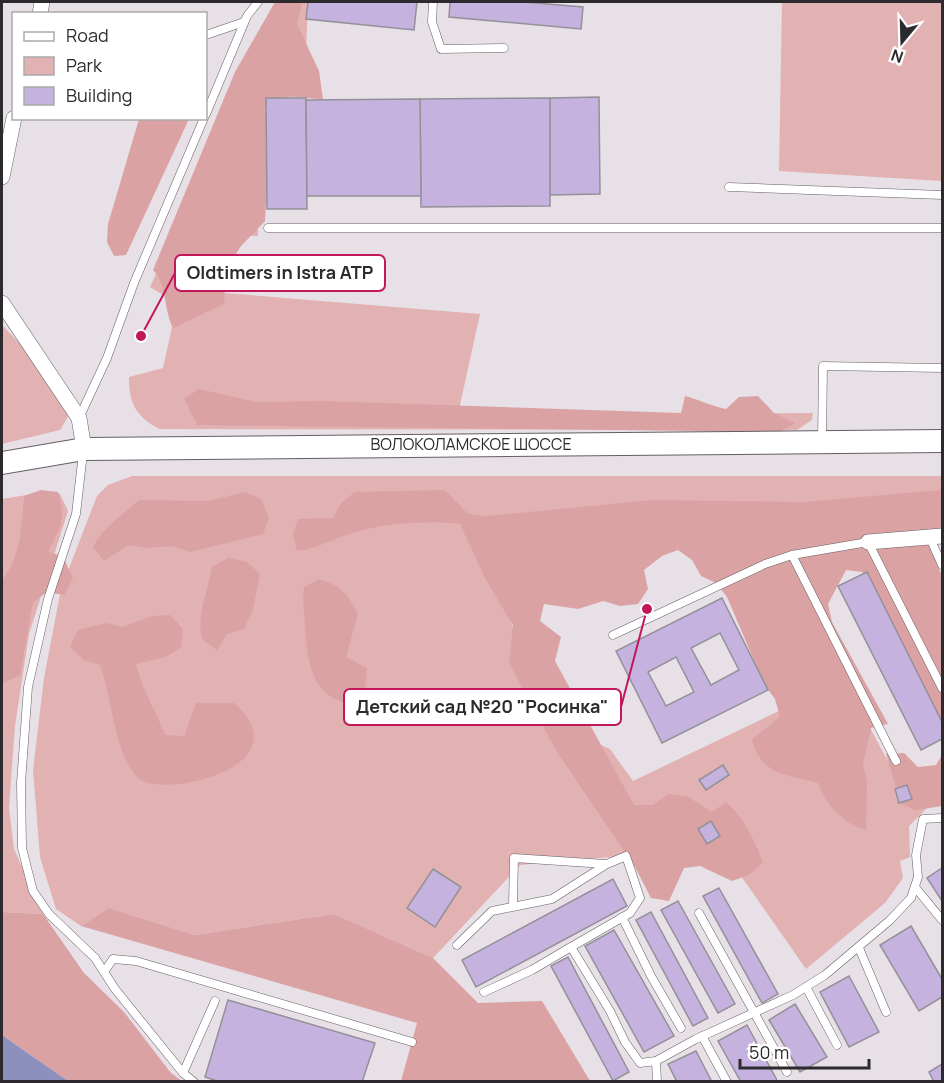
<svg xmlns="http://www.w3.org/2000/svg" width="944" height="1083" font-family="Manrope,sans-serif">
  <rect width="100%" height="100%" fill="#e7e0e7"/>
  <!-- green -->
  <g fill="#e2b1b2">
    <path d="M 280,2 L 308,2 L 306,52 L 260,94 L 258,236 L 243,236 L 212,292 L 480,314 L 458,414 L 813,413 L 812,420 L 797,430 L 159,429 C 136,416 129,404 129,377 L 163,368 L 176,309 L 165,296 L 150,287 Z"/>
    <path d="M 782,2 L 942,2 L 942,181 L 779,171 Z"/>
    <path d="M 2,325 L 60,386 L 73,408 L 60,430 L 2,444 Z"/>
    <path d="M 132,476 L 942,476 L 942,529 L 747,513 L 732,501 L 649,502 L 481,530 L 519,646 L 552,723 L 610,749 L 633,781 L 831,686 L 784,566 L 892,769 L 927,808 L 909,826 L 910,857 L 900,861 L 903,878 L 885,903 L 806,969 L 734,866 L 634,855 L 520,865 L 433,958 L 334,914 L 195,935 L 109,908 L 81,926 L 56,909 L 40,857 L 33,770 L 44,678 L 61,589 L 97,496 L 108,485 Z"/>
    <path d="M 39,493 L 60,494 L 68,511 L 29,634 L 15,726 L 9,808 L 14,849 L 43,914 L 2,912 L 2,499 Z"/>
  </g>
  <!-- forest -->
  <g fill="#dba2a4">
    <path d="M 275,2 L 302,2 L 297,24 L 319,71 L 323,99 C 298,99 282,89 265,111 L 270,129 L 265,221 L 241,246 L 226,270 L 224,304 L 173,328 C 163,308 168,286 153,270 L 235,72 Z"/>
    <path d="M 139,119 L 189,119 L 126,255 L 114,256 L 107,242 L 108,224 Z"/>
    <path d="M 199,389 L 256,402 L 324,401 L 681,413 L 685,396 C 700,400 711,406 726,409 L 739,397 L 758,396 L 774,413 L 795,423 L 780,432 L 197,425 L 184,399 Z"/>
    <path d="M 41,490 L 58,492 C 67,519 60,528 48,552 L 63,556 L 73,579 L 64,595 L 47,592 L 33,602 L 20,675 L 3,683 L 2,580 C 21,557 22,524 24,496 Z"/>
    <path d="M 445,490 L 468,514 L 487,516 L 653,500 L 803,502 L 942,490 L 942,531 L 937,532 L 929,545 L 942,576 L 942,723 L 862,572 L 846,570 L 828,604 L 832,622 L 888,724 L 871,728 L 863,764 L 867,782 L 866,830 C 842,823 827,806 818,783 C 786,774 761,776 752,739 L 780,717 L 775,699 L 764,684 L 727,597 L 716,583 L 701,576 L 692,560 L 678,550 L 662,556 L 644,570 L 648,589 L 638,604 L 620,606 L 603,601 L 578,609 L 544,604 L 540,621 L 561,637 L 555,661 L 634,805 L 653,805 L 668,794 L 687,796 L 712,812 L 726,802 C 745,819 753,838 763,862 L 749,875 L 732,881 L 700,866 L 684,868 L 669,901 L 651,898 L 635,867 L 557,752 L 509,663 L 513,625 L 486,580 L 460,524 C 432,520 390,523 363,530 C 340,535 321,548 297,551 L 293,535 L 298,519 L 333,518 L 341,503 L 355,492 Z"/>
    <path d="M 245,492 L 261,499 L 269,518 L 263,534 L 190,552 L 173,546 L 147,548 L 129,545 L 104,561 L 93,547 C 103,527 122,516 139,500 L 209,501 Z"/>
    <path d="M 228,558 L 247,562 L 260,574 L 253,609 L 244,629 L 227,634 L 217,650 L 202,639 C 196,616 208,591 212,567 Z"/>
    <path d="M 319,579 C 340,585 348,594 358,614 L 346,657 L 367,668 L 365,691 L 353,704 C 311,699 307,660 305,625 C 304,611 302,601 304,587 Z"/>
    <path d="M 170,615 L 183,629 L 181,647 L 166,657 L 136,664 C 142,689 156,711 165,735 L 184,736 L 196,703 L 234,703 C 306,766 163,800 138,778 C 115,756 111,694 100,665 L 84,660 L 70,647 L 78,630 L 106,623 L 123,627 L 152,616 Z"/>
    <path d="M 904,753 L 918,767 L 936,765 L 942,755 L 942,806 L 916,810 L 901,804 L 886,754 Z"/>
    <path d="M 109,908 L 195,935 L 334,914 L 433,958 L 478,1003 L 542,1001 L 590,1081 L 401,1081 L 417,1023 L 81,926 Z"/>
    <path d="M 2,912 L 43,914 L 84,973 L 124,1012 L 171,1073 L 182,1081 L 68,1081 L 2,1035 Z"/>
  </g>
  <!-- water -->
  <path fill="#8d90bd" d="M 2,1035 L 9,1040 L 68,1081 L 2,1081 Z"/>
  <!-- building -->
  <g fill="#c6b2df" stroke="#939098" stroke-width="1.5" fill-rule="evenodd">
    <path d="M 308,2 L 417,2 L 414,30 L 306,19 Z"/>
    <path d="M 450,2 L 524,2 L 583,7 L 581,29 L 449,17 Z"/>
    <path d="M 599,97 L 600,194 L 550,195 L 550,98 Z"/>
    <path d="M 266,98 L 306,98 L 307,209 L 267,209 Z"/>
    <path d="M 550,98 L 550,206 L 421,207 L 420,99 Z"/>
    <path d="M 420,99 L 421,196 L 307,196 L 306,100 Z"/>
    <path d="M 867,572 L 942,722 L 942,739 L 921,750 L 838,586 Z"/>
    <path d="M 722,598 L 768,690 L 662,743 L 616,651 ZM 720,633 L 739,670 L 711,685 L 691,648 ZM 676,657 L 694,692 L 666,706 L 648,672 Z"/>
    <path d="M 723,765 L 729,775 L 706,790 L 699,780 Z"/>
    <path d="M 907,785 L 912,799 L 899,803 L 895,789 Z"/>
    <path d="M 711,821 L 720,836 L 707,844 L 698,829 Z"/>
    <path d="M 942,868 L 942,901 L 927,878 Z"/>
    <path d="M 433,869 L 461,887 L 435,927 L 407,908 Z"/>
    <path d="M 613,879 L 627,906 L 476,987 L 462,960 Z"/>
    <path d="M 719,888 L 778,994 L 762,1003 L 703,896 Z"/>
    <path d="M 678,901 L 735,1004 L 718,1013 L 661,910 Z"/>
    <path d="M 651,912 L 708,1018 L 693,1026 L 636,920 Z"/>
    <path d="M 911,926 L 942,979 L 942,997 L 919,1011 L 880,945 Z"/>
    <path d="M 614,930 L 674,1036 L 644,1052 L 585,946 Z"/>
    <path d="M 568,957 L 629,1072 L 613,1081 L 551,966 Z"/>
    <path d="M 849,976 L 879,1032 L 849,1047 L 820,992 Z"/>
    <path d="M 228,1000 L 375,1043 L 362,1082 L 220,1082 L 205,1077 Z"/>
    <path d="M 795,1004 L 827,1057 L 800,1072 L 769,1020 Z"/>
    <path d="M 747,1025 L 778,1082 L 741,1082 L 718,1041 Z"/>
    <path d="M 696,1051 L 712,1082 L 677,1082 L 668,1064 Z"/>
    <path d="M 942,1064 L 942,1082 L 934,1082 L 929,1072 Z"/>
  </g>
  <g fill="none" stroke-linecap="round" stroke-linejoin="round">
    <defs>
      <g id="service">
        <path d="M 433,2 L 432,22 L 441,49 L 504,48"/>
        <path d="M 206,35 L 244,22"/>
        <path d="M 206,114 L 247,16 L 258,2"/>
        <path d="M 729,187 L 942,195"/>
        <path d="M 268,228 L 942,228"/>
        <path d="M 79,418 L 107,358 L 134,283 L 204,118"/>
        <path d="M 822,440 L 823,366 L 942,368"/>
        <path d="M 83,453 L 76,514 L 48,599 L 28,687 L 21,783 L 22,848 L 33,891 L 49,914 L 95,958 L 115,989 L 183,1073 L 215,1001"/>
        <path d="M 930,538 L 942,565"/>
        <path d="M 792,555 L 896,761"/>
        <path d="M 613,635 L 765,564 L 792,555 L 868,542 L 942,688"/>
        <path d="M 915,887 L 942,920"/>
        <path d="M 513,905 L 514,858 L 605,864"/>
        <path d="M 699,913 L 787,1072"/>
        <path d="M 622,917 L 651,976 L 681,1028"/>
        <path d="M 457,945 L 492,911 L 552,899 L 607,864 L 626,856 L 640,898 L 630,913 L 571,947"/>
        <path d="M 859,948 L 886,1012"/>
        <path d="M 104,972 L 113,959 L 136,961 L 412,1042"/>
        <path d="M 806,987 L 837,1045"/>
        <path d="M 484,992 L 532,970 L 571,947 L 610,1011 L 625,1042 L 640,1063 L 656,1061"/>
        <path d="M 702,1036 L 727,1082"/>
        <path d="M 183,1073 L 194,1082"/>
        <path d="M 657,1082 L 656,1061 L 696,1039 L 793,995 L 825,975 L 889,921 L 911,898 L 918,877 L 916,855 L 923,819 L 942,818"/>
      </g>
      <g id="minor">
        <path d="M 40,14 L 42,2"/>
        <path d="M 2,177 L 14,118"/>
        <path d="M 2,303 L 79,418 L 84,449"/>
        <path d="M 868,542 L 942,536"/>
      </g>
      <path id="primary" d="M 2,463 L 84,449 L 942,441"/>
    </defs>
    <!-- service casing -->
    <use href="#service" stroke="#645e64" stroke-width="9"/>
    <!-- minor casing -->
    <use href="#minor" stroke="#645e64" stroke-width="16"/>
    <!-- primary casing -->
    <use href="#primary" stroke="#645e64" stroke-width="24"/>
    <!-- service -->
    <use href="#service" stroke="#fff" stroke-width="8"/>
    <!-- minor -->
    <use href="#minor" stroke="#fff" stroke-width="15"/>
    <!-- primary -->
    <use href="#primary" stroke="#fff" stroke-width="22"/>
  </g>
  <g text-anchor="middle" stroke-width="4.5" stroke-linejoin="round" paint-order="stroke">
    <!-- street labels -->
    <g font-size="16" fill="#2d2a2d" stroke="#fff">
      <text x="471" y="450">ВОЛОКОЛАМСКОЕ ШОССЕ</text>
    </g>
  </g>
  <!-- callouts -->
  <path fill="none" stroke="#c2185b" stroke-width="2" d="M141 336L175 273M647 609L621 707"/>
  <g fill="#c2185b" stroke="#fff" stroke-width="2">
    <circle cx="141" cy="336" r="6"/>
    <circle cx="647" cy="609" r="6"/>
  </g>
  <g fill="#fff" stroke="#c2185b" stroke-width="2">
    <rect x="175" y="255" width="210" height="36" rx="6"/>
    <rect x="344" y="689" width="277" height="36" rx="6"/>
  </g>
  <g font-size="18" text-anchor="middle" font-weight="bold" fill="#2d2a2d">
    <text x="280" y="279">Oldtimers in Istra ATP</text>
    <text x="482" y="713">Детский сад №20 "Росинка"</text>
  </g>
  <!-- border -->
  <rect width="944" height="1083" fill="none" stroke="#2d2a2d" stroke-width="6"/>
  <!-- legend -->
  <rect x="12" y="12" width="195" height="108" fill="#ffffff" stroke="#abaaab" stroke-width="1.5"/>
  <rect x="24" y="32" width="30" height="9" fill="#ffffff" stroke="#abaaab" stroke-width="1.5"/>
  <text x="66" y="42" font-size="18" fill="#2d2a2d">Road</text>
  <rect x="24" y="57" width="30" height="18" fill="#e2b1b2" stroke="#abaaab" stroke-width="1.5"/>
  <text x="66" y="72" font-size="18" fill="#2d2a2d">Park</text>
  <rect x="24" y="87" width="30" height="18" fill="#c6b2df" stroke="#abaaab" stroke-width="1.5"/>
  <text x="66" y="102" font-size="18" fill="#2d2a2d">Building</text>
  <!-- north arrow -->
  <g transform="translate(902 42) rotate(199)" stroke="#ffffff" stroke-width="4.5" paint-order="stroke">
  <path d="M0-4.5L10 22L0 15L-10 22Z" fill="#2d2a2d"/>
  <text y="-9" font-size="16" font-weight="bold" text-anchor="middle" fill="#2d2a2d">N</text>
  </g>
  <!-- scale -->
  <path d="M740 1059v9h129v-9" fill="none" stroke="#2d2a2d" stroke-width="3"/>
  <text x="749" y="1059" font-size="18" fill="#2d2a2d" stroke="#ffffff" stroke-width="4.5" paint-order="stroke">50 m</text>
</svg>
